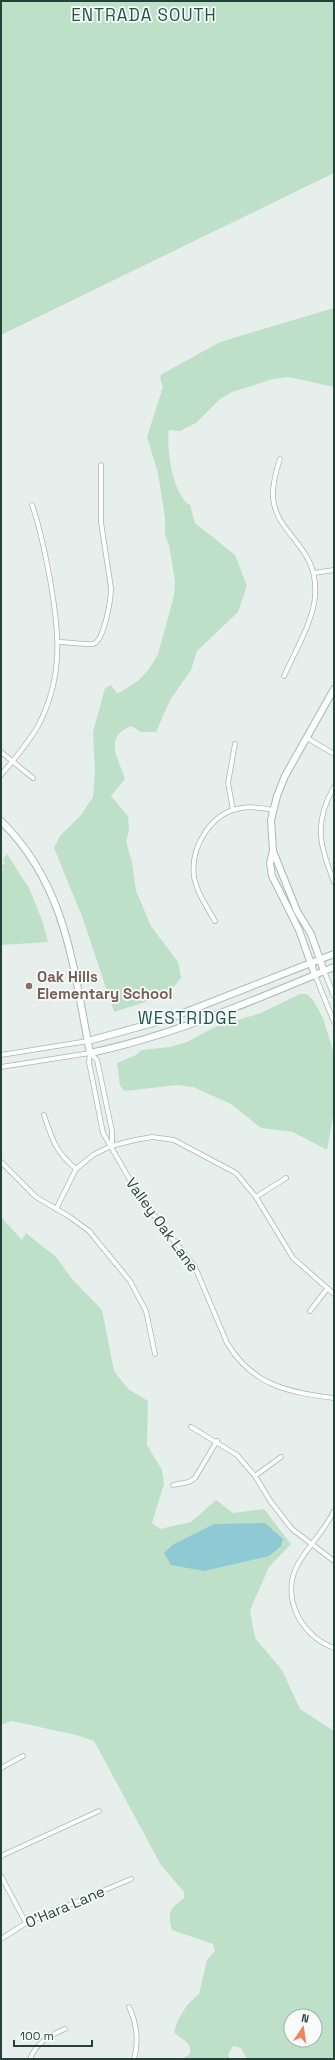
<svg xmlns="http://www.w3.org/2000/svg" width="335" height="2060" font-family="'Space Grotesk',sans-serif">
  <rect width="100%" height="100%" fill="#e6efeb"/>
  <!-- green -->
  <g fill="#bfe0c8" fill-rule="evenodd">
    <path d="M 1,1 L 334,1 L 334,173 L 1,335 Z"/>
    <path d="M 334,308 L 334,387 L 289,377 L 273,379 L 232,392 L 220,399 L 196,423 L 180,431 L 169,430 C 166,448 173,496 190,505 L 195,523 L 235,555 L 247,586 L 238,612 L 197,651 L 191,670 L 170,700 L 156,732 L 141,732 L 131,726 C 103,738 118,757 125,779 L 111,796 L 128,816 L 129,831 L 126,842 L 132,862 L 136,891 L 151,926 L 178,962 L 181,978 L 167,995 L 114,1012 L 83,919 L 54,848 L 60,836 L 81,815 L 93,797 L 95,773 L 93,732 L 105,688 L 111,685 L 117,693 L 121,692 L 139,680 L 149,669 L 158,654 L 174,596 L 175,581 L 169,545 L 165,535 L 165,518 L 158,473 L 147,437 L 163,387 L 160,378 L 162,374 L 220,342 Z"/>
    <path d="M 7,854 L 29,888 L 42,920 L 48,942 L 1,945 L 1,873 L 3,870 L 1,867 L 5,863 L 3,859 Z"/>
    <path d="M 300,994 L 307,994 L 313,1000 L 323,1018 L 334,1054 L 334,1111 L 327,1150 L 293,1132 L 261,1128 L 231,1104 L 193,1087 L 177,1085 L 125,1091 L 120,1086 L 117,1063 L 136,1055 L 142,1050 L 170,1047 L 187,1042 L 215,1027 L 261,1013 Z"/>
    <path d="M 1,1217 L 22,1240 L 26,1233 L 56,1257 L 72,1279 L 102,1310 L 114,1371 L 128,1389 L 148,1401 L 147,1445 L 162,1470 L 164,1484 L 152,1523 L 160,1529 L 191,1522 L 216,1500 L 233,1513 L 264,1509 L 291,1544 L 269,1567 L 250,1610 L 255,1638 L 282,1670 L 300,1709 L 334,1731 L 334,2059 L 247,2059 L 241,2048 L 233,2046 L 228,2055 L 230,2059 L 182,2059 L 190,2054 C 192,2041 181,2040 174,2032 L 178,2020 L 187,2005 L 199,1994 L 207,1960 L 215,1951 L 213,1944 L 172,1930 C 167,1912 170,1909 184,1898 L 184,1892 L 161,1865 L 94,1741 L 76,1735 L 12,1721 L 1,1725 ZM 291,2016 L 315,2016 L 315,2040 L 291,2040 Z"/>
  </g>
  <!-- water -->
  <path fill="#8ec9d4" d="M 265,1523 L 283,1539 L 281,1546 L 269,1556 L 204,1571 L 171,1565 L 164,1553 L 174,1544 L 214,1524 Z"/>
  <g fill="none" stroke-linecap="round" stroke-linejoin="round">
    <defs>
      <g id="street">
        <path d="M 280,459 C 276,471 272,484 273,498 C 277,537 319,545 315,596 C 314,619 294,654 284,676"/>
        <path d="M 314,573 L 334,570"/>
        <path d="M 59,642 C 67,642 86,645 93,644 C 104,642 111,599 111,588 L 101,522 L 101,465"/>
        <path d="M 307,738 L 334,754"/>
        <path d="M 1,752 L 33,778"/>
        <path d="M 1,775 C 14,759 29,743 39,724 C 64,675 59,631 50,579 C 45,554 41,530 32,505"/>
        <path d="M 334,787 C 313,824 320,845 334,882"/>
        <path d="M 233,810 L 228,783 L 235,744"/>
        <path d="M 215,921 C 207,907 197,893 194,877 C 190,847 211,812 242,808 C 252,806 263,808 273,810"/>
        <path d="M 324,971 L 334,996"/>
        <path d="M 315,975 L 334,1022"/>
        <path d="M 90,1053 L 89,1062 L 103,1133 L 141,1199 L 195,1267 L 227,1343 C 253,1386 288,1392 334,1398"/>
        <path d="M 90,1053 L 97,1060 L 112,1131 L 112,1145"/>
        <path d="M 1,1055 L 88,1041"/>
        <path d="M 1,1067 L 90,1053"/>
        <path d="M 44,1115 C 52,1140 56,1152 76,1169"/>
        <path d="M 1,1162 L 36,1197 L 70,1217 L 89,1231 L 130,1281 L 146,1311 L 155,1354"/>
        <path d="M 256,1197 L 286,1178"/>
        <path d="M 56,1209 L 76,1169 L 93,1155 L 111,1146 L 135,1140 L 152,1137 L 174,1140 L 236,1173 L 256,1197 L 293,1258 L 334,1294"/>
        <path d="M 310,1311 L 327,1289"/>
        <path d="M 191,1427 L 237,1455 L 255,1476 L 271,1502 L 292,1529 L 334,1561"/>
        <path d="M 255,1476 L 281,1457"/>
        <path d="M 173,1485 L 189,1482 L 195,1478 L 217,1441"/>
        <path d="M 334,1511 C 325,1530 309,1545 298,1564 C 280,1597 301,1636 334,1648"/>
        <path d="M 1,1768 L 23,1756"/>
        <path d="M 1,1856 L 99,1811"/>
        <path d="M 1,1876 L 26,1923"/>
        <path d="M 1,1939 L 26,1923 L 131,1879"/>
        <path d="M 129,2007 C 137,2024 139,2041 134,2059"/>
        <path d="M 30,2059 C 36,2043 50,2035 65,2029"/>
      </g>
      <g id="secondary">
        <path d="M 1,821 C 67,886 73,967 90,1053 C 175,1035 254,1000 334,967"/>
        <path d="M 273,851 L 297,911 L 311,934 L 324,971"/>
        <path d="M 315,975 L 299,930 L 272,876 L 270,863 L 273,851 L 271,820 L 277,796 L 285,776 L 334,689"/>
        <path d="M 88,1041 L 168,1019 L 334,954"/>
      </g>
    </defs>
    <!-- street casing -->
    <use href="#street" stroke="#a8b8b2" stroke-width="5.5"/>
    <!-- secondary casing -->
    <use href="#secondary" stroke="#a4bbb3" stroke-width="8"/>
    <!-- street -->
    <use href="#street" stroke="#fff" stroke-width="4"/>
    <!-- secondary -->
    <use href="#secondary" stroke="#fff" stroke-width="6"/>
  </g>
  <!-- markers -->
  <circle fill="#8d6e63" stroke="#f7fbf9" stroke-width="1.5" cx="29" cy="986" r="4"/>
  <g text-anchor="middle" stroke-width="3.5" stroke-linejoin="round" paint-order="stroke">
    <!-- education labels -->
    <g font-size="15" font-weight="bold" fill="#785e54" stroke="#f7fbf9" text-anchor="start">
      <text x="37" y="982">Oak Hills<tspan x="37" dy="17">Elementary School</tspan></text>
    </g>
    <!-- street labels -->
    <g font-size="15" fill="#24423a" stroke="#f7fbf9">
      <text transform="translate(162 1225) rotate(54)" y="5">Valley Oak Lane</text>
      <text transform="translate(65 1907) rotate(-23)" y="5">O'Hara Lane</text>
    </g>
    <!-- quarter labels -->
    <g font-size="17" letter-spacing="1" fill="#1f5548" stroke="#f7fbf9">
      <text x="144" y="21">ENTRADA SOUTH</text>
      <text x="188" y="1024">WESTRIDGE</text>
    </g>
  </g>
  <!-- border -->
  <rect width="335" height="2060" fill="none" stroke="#24423a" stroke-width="4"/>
  <!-- north arrow -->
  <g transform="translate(303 2028) rotate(13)"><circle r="19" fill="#f7fbf9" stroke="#a3b1ad"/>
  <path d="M0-3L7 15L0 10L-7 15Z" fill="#f4845f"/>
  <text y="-6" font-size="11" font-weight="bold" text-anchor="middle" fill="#24423a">N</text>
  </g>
  <!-- scale -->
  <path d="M14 2040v6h78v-6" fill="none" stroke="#24423a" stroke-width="2"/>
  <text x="20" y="2040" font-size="12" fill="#24423a" stroke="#f7fbf9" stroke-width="3" paint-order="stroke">100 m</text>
</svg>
